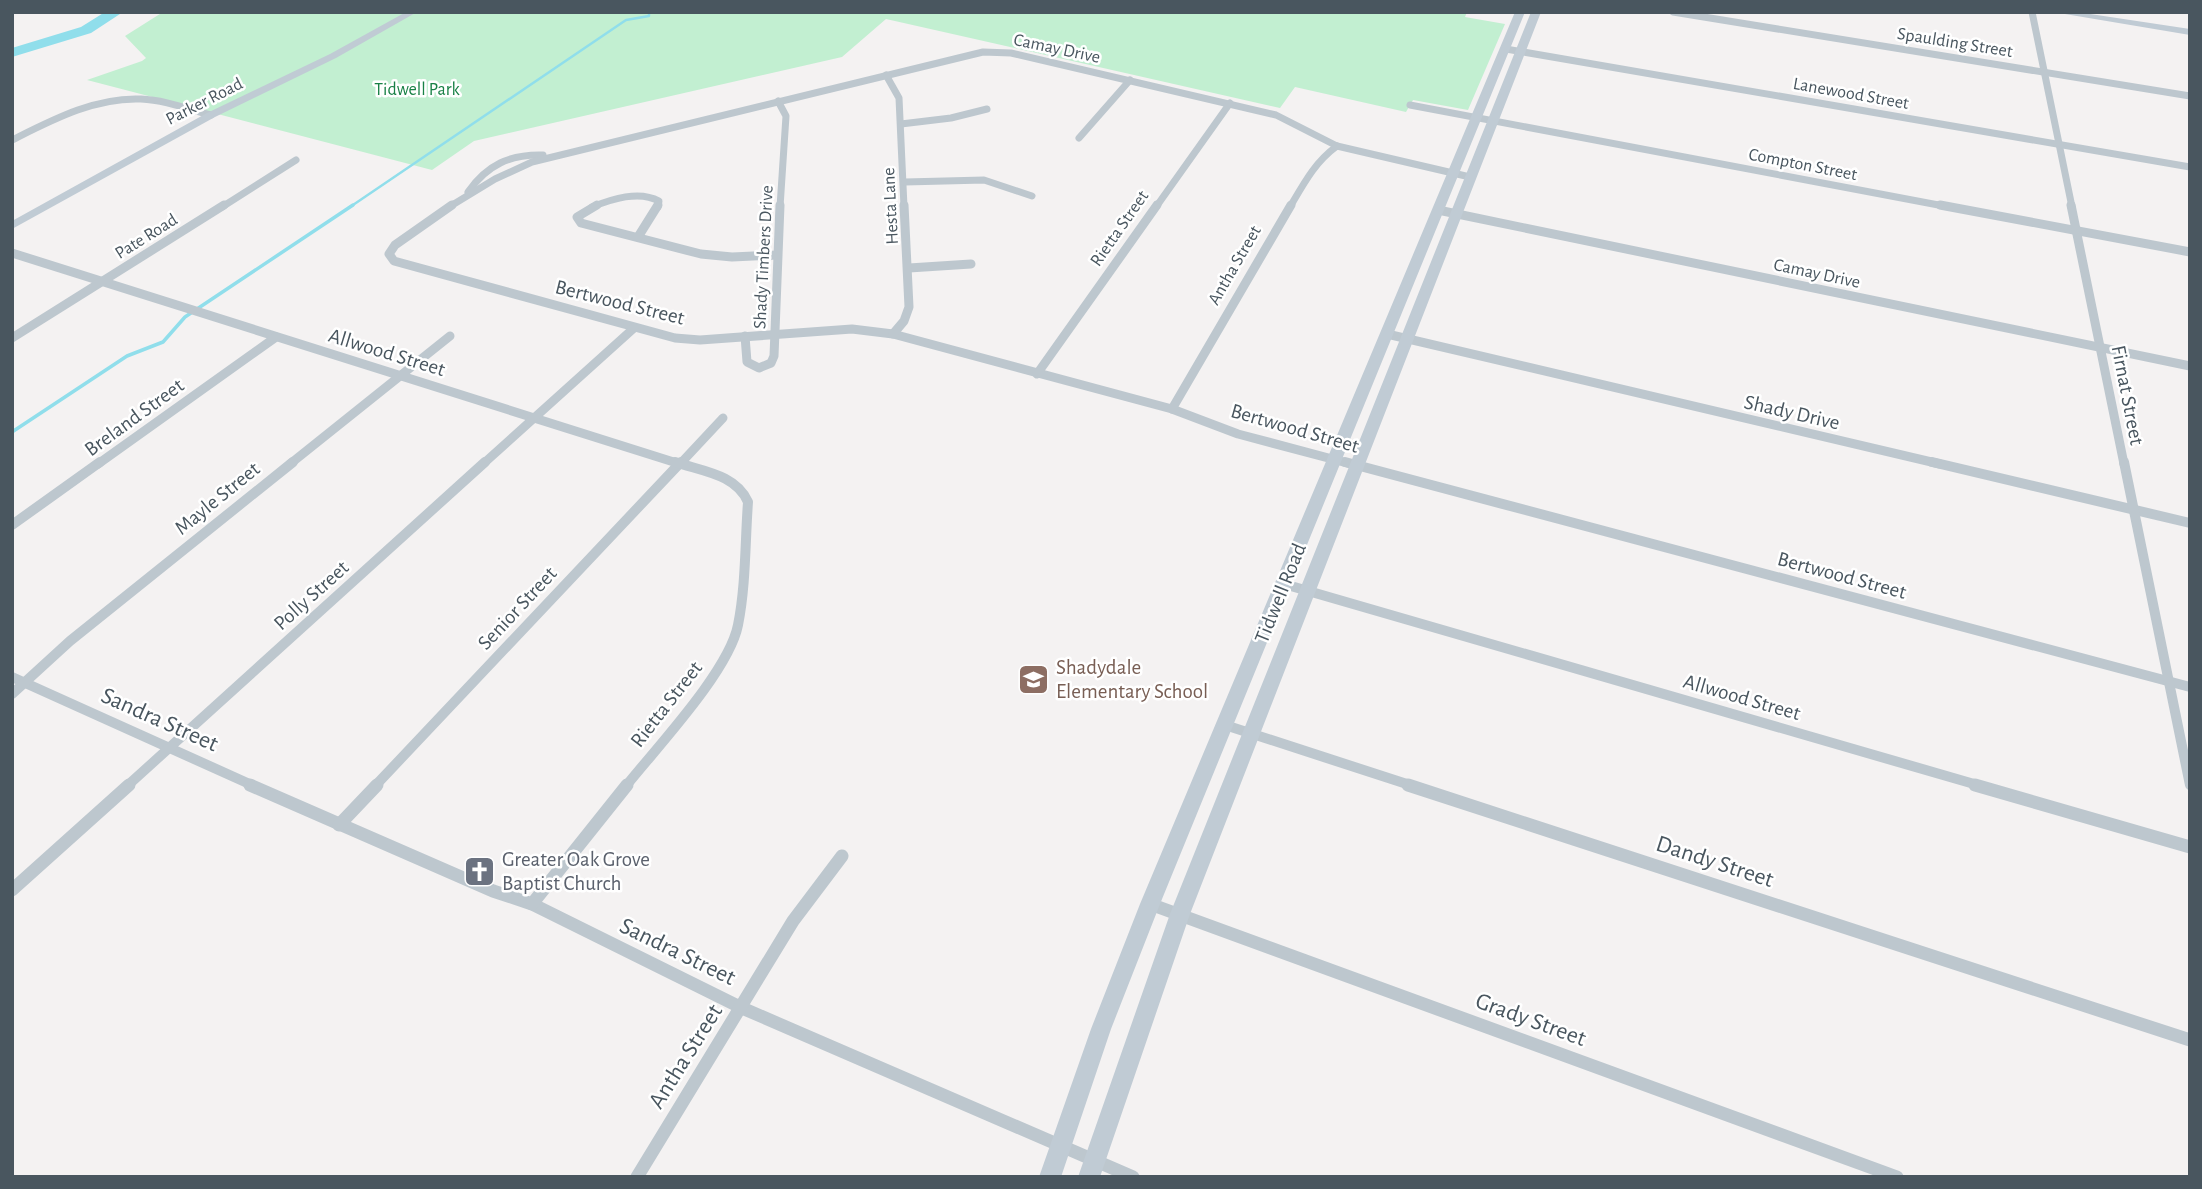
<svg xmlns="http://www.w3.org/2000/svg" width="2202" height="1189" font-family="'Alegreya Sans',sans-serif">
  <rect width="100%" height="100%" fill="#f4f2f2"/>
  <!-- green -->
  <path fill="#c2efd1" d="M 163,12 L 1467,12 L 1465,17 L 1505,24 L 1468,110 L 1413,100 L 1406,112 L 1295,87 L 1280,108 L 886,19 L 842,57 L 474,141 L 432,170 L 87,80 L 142,61 L 146,58 L 125,36 Z"/>
  <g fill="none" stroke-linecap="round" stroke-linejoin="round">
    <!-- stream-far1 -->
    <path stroke="#90deeb" stroke-width="2.5" d="M 350,207 L 626,20 L 649,16 L 649,12"/>
    <!-- stream -->
    <path stroke="#90deeb" stroke-width="3.5" d="M 12,432 L 127,356 L 163,342 L 185,317 L 353,205"/>
    <!-- river -->
    <path fill="#90deeb" fill-rule="evenodd" d="M 105,12 L 123,12 L 91,33 L 12,57 L 12,48 L 81,27 Z"/>
    <!-- minor-far3 -->
    <g stroke="#bdc7ce" stroke-width="7">
      <path d="M 1673,12 L 2190,96"/>
      <path d="M 2032,12 L 2072,207"/>
      <path d="M 1506,49 L 2190,167"/>
      <path d="M 886,75 L 899,98 L 904,207"/>
      <path d="M 778,101 L 786,116 L 780,207"/>
      <path d="M 1410,105 L 1949,207"/>
      <path d="M 901,124 L 951,118 L 987,109"/>
      <path d="M 1079,138 L 1130,80"/>
      <path d="M 12,140 C 52,120 95,97 141,99 C 165,100 188,109 211,115"/>
      <path d="M 905,182 L 984,180 L 1032,196"/>
      <path d="M 468,192 C 487,165 510,154 543,155"/>
      <path d="M 222,207 L 296,160"/>
      <path d="M 449,207 L 495,179 L 532,162 L 983,52 L 1011,53 L 1276,115 L 1337,146 L 1470,177"/>
      <path d="M 592,207 C 612,199 639,190 659,201 L 658,207"/>
      <path d="M 1156,207 L 1230,103"/>
      <path d="M 1290,207 C 1304,183 1315,162 1337,146"/>
    </g>
    <!-- minor-far2 -->
    <g stroke="#bdc7ce" stroke-width="9">
      <path d="M 452,205 L 395,245 L 389,254 L 394,261 L 675,338 L 700,340 L 852,329 L 893,334 L 1172,409 L 1238,434 L 1351,464"/>
      <path d="M 597,205 L 577,217 L 581,223 L 701,254 L 732,257 L 777,255"/>
      <path d="M 1940,205 L 2190,252"/>
      <path d="M 2071,205 L 2124,464"/>
      <path d="M 1438,210 L 2190,366"/>
      <path d="M 638,237 L 658,205"/>
      <path d="M 12,253 L 680,464"/>
      <path d="M 909,268 L 971,264"/>
      <path d="M 893,334 L 904,321 L 909,307 L 904,205"/>
      <path d="M 1387,334 L 1940,464"/>
      <path d="M 745,336 L 747,362 L 759,368 L 771,363 L 774,356 L 780,205"/>
      <path d="M 12,338 L 224,205"/>
      <path d="M 1037,374 L 1157,205"/>
      <path d="M 1172,409 L 1291,205"/>
      <path d="M 98,464 L 276,337"/>
      <path d="M 290,464 L 450,336"/>
      <path d="M 483,464 L 634,328"/>
      <path d="M 680,464 L 723,418"/>
    </g>
    <!-- minor-far1 -->
    <g stroke="#bdc7ce" stroke-width="10">
      <path d="M 1345,462 L 2190,687"/>
      <path d="M 1932,462 L 2190,523"/>
      <path d="M 2124,462 L 2190,785"/>
      <path d="M 12,525 L 100,462"/>
      <path d="M 1284,584 L 1981,786"/>
      <path d="M 12,677 L 254,786"/>
      <path d="M 12,694 L 70,641 L 293,462"/>
      <path d="M 1225,725 L 1413,786"/>
      <path d="M 127,786 L 485,462"/>
      <path d="M 375,786 L 681,462"/>
      <path d="M 626,786 C 657,747 729,671 738,625 C 746,585 745,542 748,502 C 736,474 701,471 675,462"/>
    </g>
    <!-- minor -->
    <g stroke="#bdc7ce" stroke-width="13">
      <path d="M 250,785 L 493,891 L 532,904 L 742,1008 L 1133,1177"/>
      <path d="M 1408,785 L 2190,1040"/>
      <path d="M 1975,785 L 2190,847"/>
      <path d="M 339,825 L 377,785"/>
      <path d="M 12,890 L 129,785"/>
      <path d="M 532,904 L 627,785"/>
      <path d="M 1150,904 L 1897,1177"/>
      <path d="M 637,1177 L 793,921 L 842,856"/>
    </g>
    <!-- secondary -->
    <g fill="#c0cbd4" fill-rule="evenodd">
      <path d="M 406,12 L 417,12 L 336,58 L 215,117 L 12,229 L 12,221 L 207,113 L 330,54 Z"/>
      <path d="M 1515,12 L 1525,12 L 1160,904 L 1111,1029 L 1061,1177 L 1039,1177 L 1091,1029 L 1140,904 Z"/>
      <path d="M 1531,12 L 1541,12 L 1190,914 L 1100,1177 L 1078,1177 L 1170,914 Z"/>
      <path d="M 2053,12 L 2077,12 L 2190,29 L 2190,35 Z"/>
    </g>
  </g>
  <!-- icons -->
  <defs>
    <symbol id="school-square" viewBox="-11 -11 22 22"><rect x="-9" y="-9" width="18" height="18" rx="4" fill="#8d6e63" stroke="#fff"/><path d="M0-5L7-2L0 1L-7-2ZM-4 1L0 2.5L4 1V4Q0 6-4 4Z" fill="#fff"/></symbol>
    <symbol id="church-square" viewBox="-11 -11 22 22"><rect x="-9" y="-9" width="18" height="18" rx="4" fill="#6b7280" stroke="#fff"/><path d="M-1.2-6h2.4v3.5h3.3v2.4h-3.3V6h-2.4V-.1h-3.3v-2.4h3.3Z" fill="#fff"/></symbol>
  </defs>
  <g fill-rule="evenodd">
    <use href="#school-square" x="1016" y="662" width="35" height="35"/>
    <use href="#church-square" x="462" y="854" width="35" height="35"/>
  </g>
  <g text-anchor="middle" stroke-width="5" stroke-linejoin="round" paint-order="stroke">
    <!-- far-street labels -->
    <g font-size="18" fill="#49565f" stroke="#fff">
      <text transform="translate(1955 42) rotate(9)" y="6">Spaulding Street</text>
      <text transform="translate(1057 48) rotate(12)" y="6">Camay Drive</text>
      <text transform="translate(1851 93) rotate(10)" y="6">Lanewood Street</text>
      <text transform="translate(204 101) rotate(-27)" y="6">Parker Road</text>
      <text transform="translate(1803 164) rotate(11)" y="6">Compton Street</text>
      <text transform="translate(890 206) rotate(-93)" y="6">Hesta Lane</text>
      <text transform="translate(1119 228) rotate(-55)" y="6">Rietta Street</text>
      <text transform="translate(146 236) rotate(-32)" y="6">Pate Road</text>
      <text transform="translate(763 257) rotate(-87)" y="6">Shady Timbers Drive</text>
      <text transform="translate(1234 265) rotate(-60)" y="6">Antha Street</text>
      <text transform="translate(1817 273) rotate(12)" y="6">Camay Drive</text>
    </g>
    <!-- far-park labels -->
    <g font-size="18" fill="#198146" stroke="#fff">
      <text x="417" y="95">Tidwell Park</text>
    </g>
    <!-- street labels -->
    <g font-size="21" fill="#49565f" stroke="#fff">
      <text transform="translate(620 302) rotate(14)" y="7">Bertwood Street</text>
      <text transform="translate(387 352) rotate(17)" y="7">Allwood Street</text>
      <text transform="translate(2128 395) rotate(79)" y="7">Firnat Street</text>
      <text transform="translate(1792 412) rotate(13)" y="7">Shady Drive</text>
      <text transform="translate(134 417) rotate(-36)" y="7">Breland Street</text>
      <text transform="translate(1295 428) rotate(16)" y="7">Bertwood Street</text>
      <text transform="translate(217 498) rotate(-39)" y="7">Mayle Street</text>
      <text transform="translate(1842 575) rotate(15)" y="7">Bertwood Street</text>
      <text transform="translate(1280 593) rotate(-68)" y="7">Tidwell Road</text>
      <text transform="translate(311 595) rotate(-42)" y="7">Polly Street</text>
      <text transform="translate(517 608) rotate(-47)" y="7">Senior Street</text>
      <text transform="translate(1742 697) rotate(16)" y="7">Allwood Street</text>
      <text transform="translate(666 704) rotate(-52)" y="7">Rietta Street</text>
    </g>
    <!-- education labels -->
    <g font-size="21" fill="#785e54" stroke="#fff" text-anchor="start">
      <text x="1056" y="674">Shadydale<tspan x="1056" dy="24">Elementary School</tspan></text>
    </g>
    <!-- worship labels -->
    <g font-size="21" fill="#5b616d" stroke="#fff" text-anchor="start">
      <text x="502" y="866">Greater Oak Grove<tspan x="502" dy="24">Baptist Church</tspan></text>
    </g>
    <!-- near-street labels -->
    <g font-size="24" fill="#49565f" stroke="#fff">
      <text transform="translate(160 719) rotate(24)" y="8">Sandra Street</text>
      <text transform="translate(1715 861) rotate(18)" y="8">Dandy Street</text>
      <text transform="translate(678 951) rotate(26)" y="8">Sandra Street</text>
      <text transform="translate(1531 1019) rotate(20)" y="8">Grady Street</text>
      <text transform="translate(685 1056) rotate(-58)" y="8">Antha Street</text>
    </g>
  </g>
  <!-- border -->
  <rect width="2202" height="1189" fill="none" stroke="#49565f" stroke-width="28"/>
</svg>
